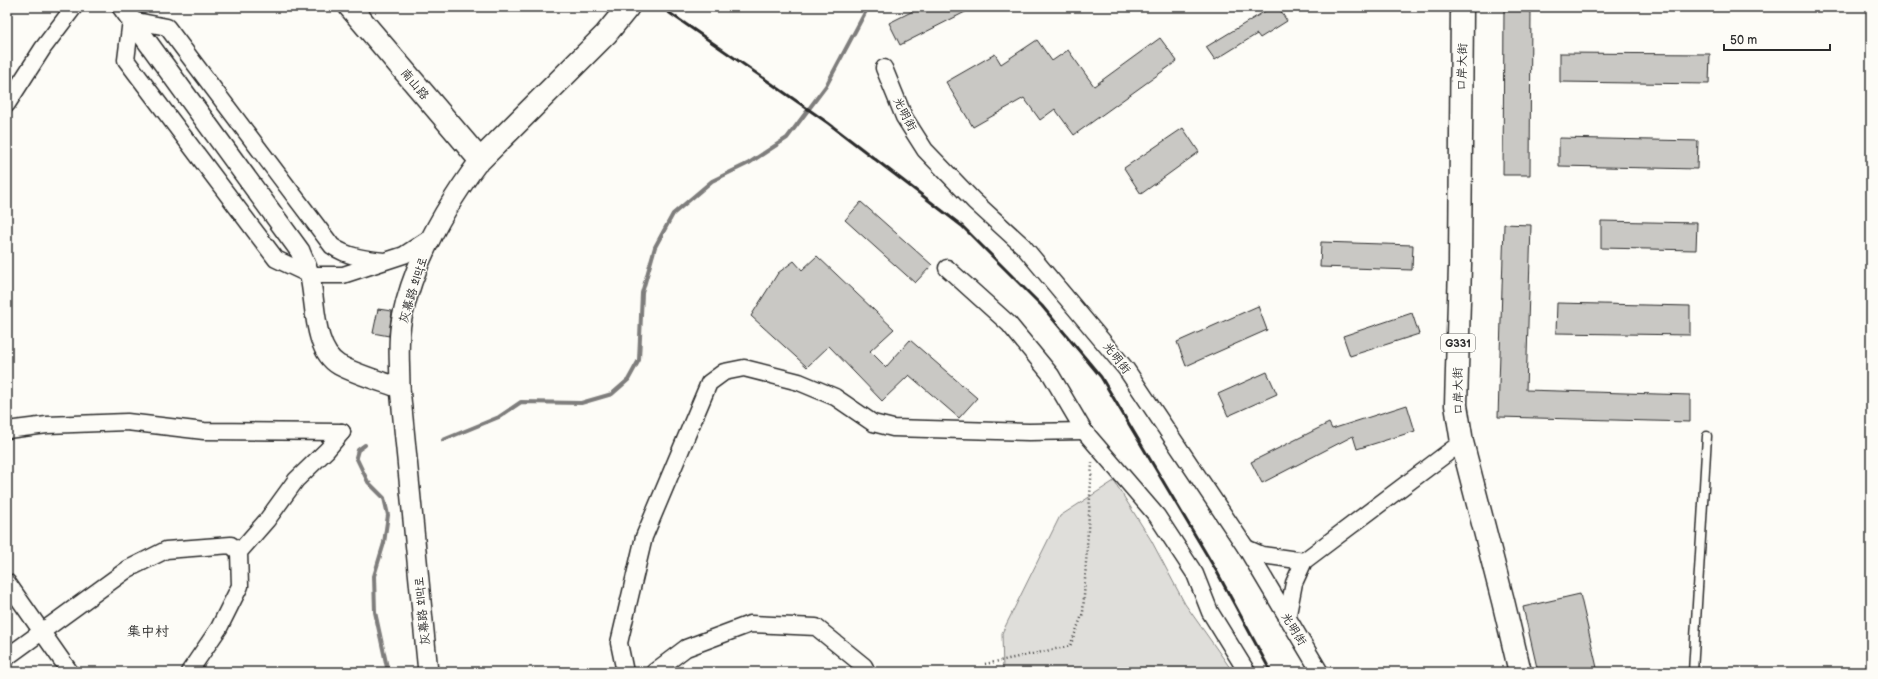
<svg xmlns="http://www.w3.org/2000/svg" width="1878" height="679" font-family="'Balsamiq Sans','LXGW WenKai TC','Poor Story',sans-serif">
  <rect width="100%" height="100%" fill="#fdfcf7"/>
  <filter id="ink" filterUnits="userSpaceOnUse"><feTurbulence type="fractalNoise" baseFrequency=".025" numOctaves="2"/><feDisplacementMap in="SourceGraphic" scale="8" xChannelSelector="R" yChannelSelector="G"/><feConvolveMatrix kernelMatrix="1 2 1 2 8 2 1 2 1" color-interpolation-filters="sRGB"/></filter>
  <g filter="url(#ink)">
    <!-- green -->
    <path fill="#dfdeda" stroke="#858482" d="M 1114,481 L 1151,540 L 1185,604 L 1233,672 L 1003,672 L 1002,633 L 1060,516 Z"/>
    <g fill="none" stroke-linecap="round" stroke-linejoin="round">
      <!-- stream -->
      <g stroke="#7e7d7b" stroke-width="4">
        <path d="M 443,440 L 499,417 L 521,402 L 581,403 L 612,394 L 628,380 L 639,360 L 642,293 L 655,247 L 673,214 L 712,181 L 749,163 L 787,138 L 826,86 L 868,7"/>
        <path d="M 365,445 L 358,450 L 356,457 L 368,482 L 384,498 L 388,515 L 384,543 L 374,576 L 375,612 L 388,672"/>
      </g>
    </g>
    <!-- building -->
    <g fill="#c9c8c4" stroke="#2b2b2b">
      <path d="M 921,7 L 975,7 L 900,45 L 889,23 Z"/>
      <path d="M 1272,7 L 1278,7 L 1287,21 L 1260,38 L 1257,34 L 1215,60 L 1206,47 Z"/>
      <path d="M 1504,7 L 1531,7 L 1530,175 L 1503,175 Z"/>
      <path d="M 1160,38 L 1177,61 L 1074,135 L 1055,109 L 1040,120 L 1024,98 L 973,127 L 946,82 L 995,54 L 1001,64 L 1037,40 L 1052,61 L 1068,50 L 1094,86 Z"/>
      <path d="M 1560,53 L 1710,54 L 1709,84 L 1560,82 Z"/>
      <path d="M 1183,128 L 1199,152 L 1141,194 L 1124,168 Z"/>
      <path d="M 1559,138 L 1698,141 L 1697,169 L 1559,166 Z"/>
      <path d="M 861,202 L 932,265 L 915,283 L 845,220 Z"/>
      <path d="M 1601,221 L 1697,223 L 1696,250 L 1601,248 Z"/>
      <path d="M 1504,224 L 1531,225 L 1526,390 L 1690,395 L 1690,422 L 1498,417 Z"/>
      <path d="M 1321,242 L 1413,245 L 1412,270 L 1320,267 Z"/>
      <path d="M 817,256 L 894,329 L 870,351 L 886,367 L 910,340 L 977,398 L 959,418 L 909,375 L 882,401 L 829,346 L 807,367 L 751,316 L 778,273 L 794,261 L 802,270 Z"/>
      <path d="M 1557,303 L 1690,306 L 1690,335 L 1556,333 Z"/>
      <path d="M 1258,306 L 1267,330 L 1186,366 L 1177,342 Z"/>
      <path d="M 378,309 L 392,311 L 389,336 L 373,333 Z"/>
      <path d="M 1412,313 L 1419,334 L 1350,356 L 1343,336 Z"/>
      <path d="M 1267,372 L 1277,394 L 1228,416 L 1218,394 Z"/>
      <path d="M 1407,405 L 1415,431 L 1357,449 L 1353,436 L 1262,483 L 1251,462 L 1329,423 L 1332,429 Z"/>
      <path d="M 1580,594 L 1598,672 L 1538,672 L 1523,607 Z"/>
    </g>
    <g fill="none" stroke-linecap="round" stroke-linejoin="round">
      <defs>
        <path id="service" d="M 1693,672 L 1707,436"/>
        <g id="minor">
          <path d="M 884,68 L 904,117 L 925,150 L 974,201 L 1023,246 L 1126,369 L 1246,548 L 1320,672"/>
          <path d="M 7,104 L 43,48 L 74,7"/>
          <path d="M 384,261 C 365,259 348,257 332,246 L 167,27 L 131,20 L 126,60 L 276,259 L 310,275 L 343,275 L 404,255 L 430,238"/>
          <path d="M 947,268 L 1009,324 L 1051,375 L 1084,431 L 1157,516 L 1195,574 L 1210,612 L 1247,672"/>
          <path d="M 7,430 L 47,425 L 127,422 L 204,431 L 342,432"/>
          <path d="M 1246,548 L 1262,555 L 1304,561"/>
          <path d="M 7,582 L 70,672"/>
          <path d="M 1287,619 L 1294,583 L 1304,561 L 1462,442"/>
          <path d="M 7,657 L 128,569 L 166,550 L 231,545 L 239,552"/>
          <path d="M 189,672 L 219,628 L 240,586 L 239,552 L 267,520 L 296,480 L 327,450 L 342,432"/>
          <path d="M 625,672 L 619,643 L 644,537 L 709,383 L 724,372 L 744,368 L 799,382 L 835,397 L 873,423 L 893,428 L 1029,432 L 1084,431"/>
          <path d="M 654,672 L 686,648 L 750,624 L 816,627 L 864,666 L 867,672"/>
        </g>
        <g id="tertiary">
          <path d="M 122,7 L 300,251 C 303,259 308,268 310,277 C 316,303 313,350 339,365 C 358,375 380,381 400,388"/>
          <path d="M 428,672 L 400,388 C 400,365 397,340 402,318 C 414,260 445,207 480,160"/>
        </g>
        <path id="secondary" d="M 350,7 L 480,160 L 606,34 L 628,7"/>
        <path id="trunk" d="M 1462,7 L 1460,265 L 1456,405 L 1462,442 L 1503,601 L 1520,672"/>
      </defs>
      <!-- service casing -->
      <use href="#service" stroke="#2b2b2b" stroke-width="11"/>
      <!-- minor casing -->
      <use href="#minor" stroke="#2b2b2b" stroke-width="19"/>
      <!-- tertiary casing -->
      <use href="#tertiary" stroke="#2b2b2b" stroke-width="22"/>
      <!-- secondary casing -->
      <use href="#secondary" stroke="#2b2b2b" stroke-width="25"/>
      <!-- trunk casing -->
      <use href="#trunk" stroke="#2b2b2b" stroke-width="25"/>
      <!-- path -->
      <path stroke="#2b2b2b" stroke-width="2.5" stroke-dasharray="1 3" stroke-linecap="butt" d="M 985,664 L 1070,646 L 1083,613 L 1092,463"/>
      <!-- service -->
      <use href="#service" stroke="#fdfcf7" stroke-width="8"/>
      <!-- minor -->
      <use href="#minor" stroke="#fdfcf7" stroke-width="16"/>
      <!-- tertiary -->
      <use href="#tertiary" stroke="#fdfcf7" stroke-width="19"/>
      <!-- secondary -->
      <use href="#secondary" stroke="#fdfcf7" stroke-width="22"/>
      <!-- trunk -->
      <use href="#trunk" stroke="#fdfcf7" stroke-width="22"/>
      <!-- rail -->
      <path stroke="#2b2b2b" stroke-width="3" d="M 661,7 L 828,123 L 962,226 L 1042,306 L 1101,377 L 1217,572 L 1271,672"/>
    </g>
  </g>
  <g text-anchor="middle" stroke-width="3" stroke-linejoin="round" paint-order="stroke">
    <!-- shield labels -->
    <rect fill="#fdfcf7" stroke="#6a6a68" stroke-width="1" x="1441" y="334" width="34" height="18" rx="3"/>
    <g font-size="11" font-weight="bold" fill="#2b2b2b">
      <text x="1458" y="347">G331</text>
    </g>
    <!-- street labels -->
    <g font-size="12" fill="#2b2b2b" stroke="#fdfcf7">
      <text transform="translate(1462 67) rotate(-89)" y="4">口岸大街</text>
      <text transform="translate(415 84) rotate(50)" y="4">南山路</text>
      <text transform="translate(905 114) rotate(63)" y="4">光明街</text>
      <text transform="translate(413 290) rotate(-73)" y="4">灰幕路 회막로</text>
      <text transform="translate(1117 358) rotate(52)" y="4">光明街</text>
      <text transform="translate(1458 391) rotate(-91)" y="4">口岸大街</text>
      <text transform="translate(422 611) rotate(-96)" y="4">灰幕路 회막로</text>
      <text transform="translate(1294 629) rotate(58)" y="4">光明街</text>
    </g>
    <!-- quarter labels -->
    <g font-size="14" fill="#2b2b2b" stroke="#fdfcf7">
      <text x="148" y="636">集中村</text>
    </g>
  </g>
  <!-- margin -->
  <rect width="1878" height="679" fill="none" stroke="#fdfcf7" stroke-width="24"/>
  <rect x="12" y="12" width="1854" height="655" fill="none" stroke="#2b2b2b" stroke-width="1.5" filter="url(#ink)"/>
  <!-- scale -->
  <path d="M1724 44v6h106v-6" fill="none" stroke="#2b2b2b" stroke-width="2"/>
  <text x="1730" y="44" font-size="12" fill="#2b2b2b" stroke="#fdfcf7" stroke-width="3" paint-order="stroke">50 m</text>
</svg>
